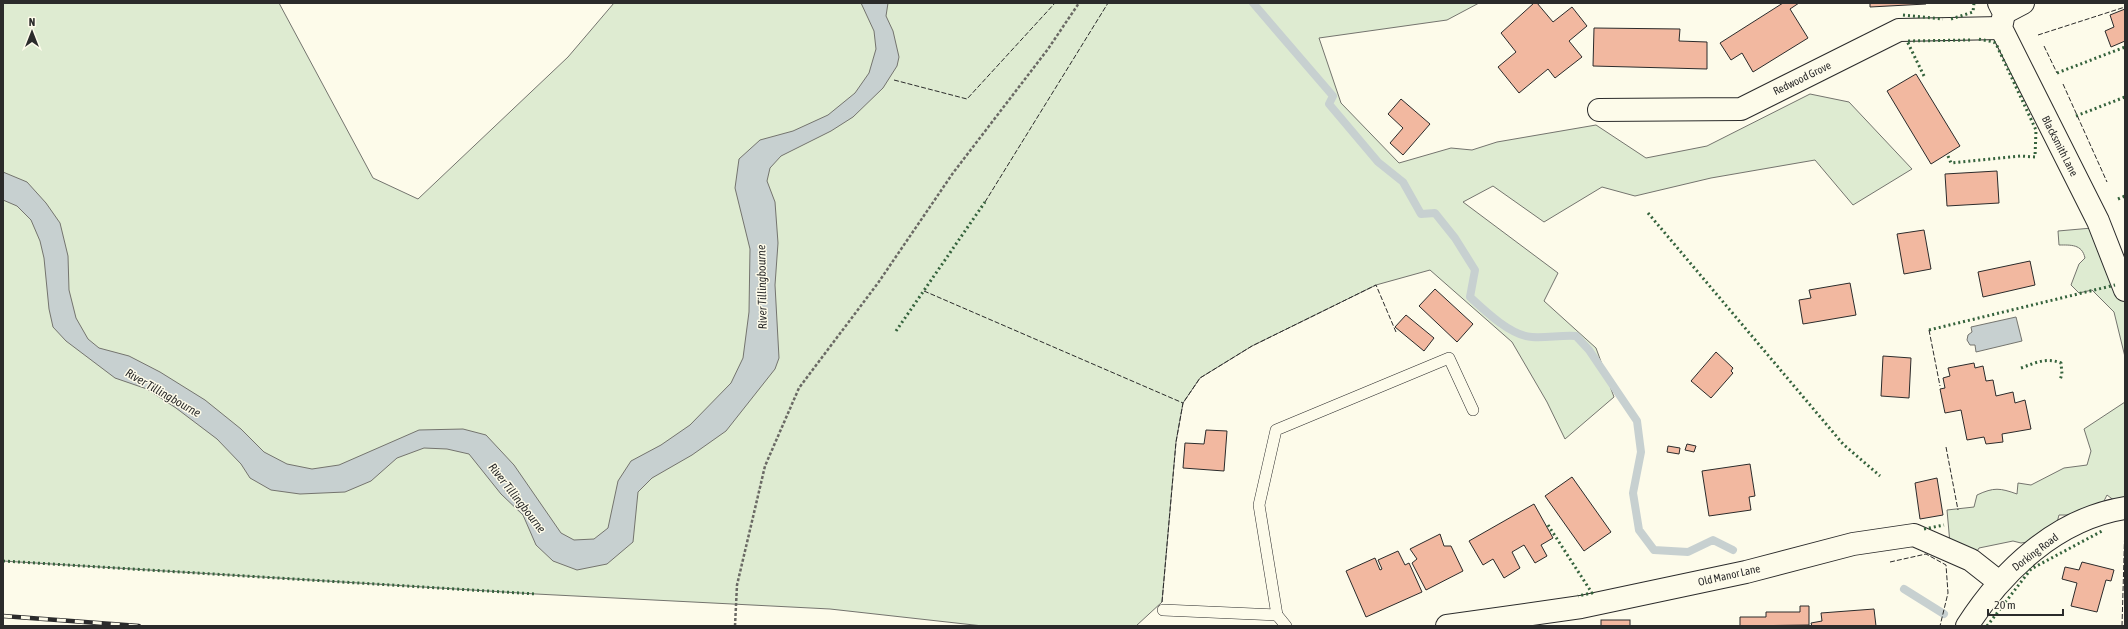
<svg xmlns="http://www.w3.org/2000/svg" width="2128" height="629" font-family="'Asap Condensed',sans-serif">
  <rect width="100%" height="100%" fill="#fdfbea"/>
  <!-- green -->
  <g fill="#deebd1" stroke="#74746e">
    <path d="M 3,3 L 279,3 L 373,178 L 418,199 L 568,57 L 614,3 L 1479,3 L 1447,20 L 1319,38 L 1341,103 L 1399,163 L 1451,148 L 1472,150 L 1497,142 L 1596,125 L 1646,158 L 1707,146 L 1810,94 L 1849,102 L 1912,169 L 1853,205 L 1815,160 L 1711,178 L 1635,196 L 1602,187 L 1544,222 L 1493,186 L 1463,202 L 1558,273 L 1544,301 L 1596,348 L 1614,397 L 1565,439 L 1547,402 L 1512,342 L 1430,270 L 1376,285 L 1252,346 L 1200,378 L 1183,403 L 1176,442 L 1162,602 L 1136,626 L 983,626 L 830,609 L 536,594 L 3,561 Z"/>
    <path d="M 2092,228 L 2125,279 L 2125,357 L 2114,312 L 2092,290 L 2079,293 L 2071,285 L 2079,264 L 2085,258 C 2082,244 2071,245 2059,245 L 2058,231 Z"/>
    <path d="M 2125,402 L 2125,497 L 2115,501 L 2107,495 L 2102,505 L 2067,515 L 2059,515 L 2055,530 L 2034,541 L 2021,543 L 2013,541 L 1979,548 L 1973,558 L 1951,555 L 1947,510 L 1974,507 L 1977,495 C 1994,487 2000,488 2017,494 L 2018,483 L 2031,485 L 2064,468 L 2087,465 L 2091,451 L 2084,429 Z"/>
  </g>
  <!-- water -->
  <g fill="#c7d0d0" stroke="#74746e">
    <path d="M 861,3 L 888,3 L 886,16 L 893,31 L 899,57 L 897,66 L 883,88 L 853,117 L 831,131 L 781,156 L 770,168 L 767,181 L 775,202 L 778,243 L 775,285 L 779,358 L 775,369 L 726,431 L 692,455 L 652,478 L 638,492 L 633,542 L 607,564 L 577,570 L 553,561 L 536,545 L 523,515 L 501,494 L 469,454 L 447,449 L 424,448 L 397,458 L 371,481 L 345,492 L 300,494 L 271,490 L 250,478 L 241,464 L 217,439 L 176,408 L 147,389 L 115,378 L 66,341 L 53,327 L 49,309 L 44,258 L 40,241 L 31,220 L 17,206 L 3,200 L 3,172 L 27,182 L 46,203 L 60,223 L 68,256 L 69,290 L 76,318 L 88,339 L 99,348 L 129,356 L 160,372 L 205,400 L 241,429 L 264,452 L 287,464 L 312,469 L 339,465 L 419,430 L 463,429 L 486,435 L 514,465 L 561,533 L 574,540 L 594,539 L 608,528 L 618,481 L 631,461 L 661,445 L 690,425 L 731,383 L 743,358 L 749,312 L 750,249 L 735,188 L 739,159 L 760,140 L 793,131 L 828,115 L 855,93 L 869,73 L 876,49 L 874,31 Z"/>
    <path d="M 2016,317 L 2022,341 L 1976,352 L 1975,345 L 1970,345 L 1967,340 L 1968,335 L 1972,332 L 1971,327 Z"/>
  </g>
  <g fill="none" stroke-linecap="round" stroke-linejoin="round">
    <!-- stream -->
    <g stroke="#c7d0d0" stroke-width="8">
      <path d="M 1253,3 L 1333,96 L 1329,104 L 1378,162 L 1403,182 L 1421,214 L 1435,213 L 1455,238 L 1475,270 L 1470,297 C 1485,311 1511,336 1532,337 C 1547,338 1561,335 1576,336 L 1589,350 L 1637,421 L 1641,452 L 1633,493 L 1639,530 L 1654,550 L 1688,552 L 1713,540 L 1733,550"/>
      <path d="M 1904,589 L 1944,614"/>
    </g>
  </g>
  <!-- building -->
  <g fill="#f2b8a0" stroke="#2b2b2b">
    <path d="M 1534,3 L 1537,3 L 1553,22 L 1572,7 L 1587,26 L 1569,41 L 1582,57 L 1555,78 L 1548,69 L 1519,93 L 1498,67 L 1516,52 L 1501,33 Z"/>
    <path d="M 1783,3 L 1799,3 L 1790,9 L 1808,38 L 1753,72 L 1742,53 L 1731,60 L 1720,43 Z"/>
    <path d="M 1870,3 L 1926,3 L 1926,4 L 1870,7 Z"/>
    <path d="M 2125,9 L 2125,41 L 2111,47 L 2105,31 L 2114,27 L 2110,15 Z"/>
    <path d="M 1594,28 L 1680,29 L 1679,41 L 1707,42 L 1707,69 L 1593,66 Z"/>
    <path d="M 1916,74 L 1960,146 L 1931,164 L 1887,91 Z"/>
    <path d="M 1401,99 L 1430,124 L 1403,155 L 1390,143 L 1403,128 L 1388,114 Z"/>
    <path d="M 1997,171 L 1999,203 L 1947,206 L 1945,174 Z"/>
    <path d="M 1924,230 L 1931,269 L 1904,274 L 1897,234 Z"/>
    <path d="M 2030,261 L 2035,285 L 1983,297 L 1978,272 Z"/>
    <path d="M 1850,283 L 1856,315 L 1803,324 L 1799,300 L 1811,298 L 1809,290 Z"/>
    <path d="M 1435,289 L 1473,324 L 1457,342 L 1419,306 Z"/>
    <path d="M 1406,315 L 1434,338 L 1424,351 L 1395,327 Z"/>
    <path d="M 1716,352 L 1733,368 L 1731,371 L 1733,373 L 1711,398 L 1691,381 Z"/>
    <path d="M 1883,356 L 1911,358 L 1909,398 L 1881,396 Z"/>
    <path d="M 1974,363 L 1975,368 L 1983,366 L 1986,381 L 1993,380 L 1996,396 L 2013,392 L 2015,403 L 2025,400 L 2031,429 L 2002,434 L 2003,442 L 1986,444 L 1984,437 L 1967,440 L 1961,410 L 1945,413 L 1940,389 L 1945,388 L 1943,378 L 1950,376 L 1948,368 Z"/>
    <path d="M 1206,430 L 1227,431 L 1224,471 L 1183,468 L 1185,443 L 1204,444 Z"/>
    <path d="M 1687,444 L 1696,446 L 1694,452 L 1685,450 Z"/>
    <path d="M 1668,446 L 1680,448 L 1679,454 L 1667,452 Z"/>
    <path d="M 1750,464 L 1755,496 L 1749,497 L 1751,510 L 1709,516 L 1702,471 Z"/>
    <path d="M 1572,477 L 1611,532 L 1584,551 L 1545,496 Z"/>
    <path d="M 1937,478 L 1943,515 L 1920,519 L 1915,483 Z"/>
    <path d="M 1534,504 L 1553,538 L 1541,545 L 1547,556 L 1535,563 L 1524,545 L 1512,552 L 1520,568 L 1504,578 L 1493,559 L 1483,565 L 1469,541 Z"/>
    <path d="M 1440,534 L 1444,546 L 1451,546 L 1463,571 L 1426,590 L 1412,563 L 1417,559 L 1410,549 Z"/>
    <path d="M 1398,551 L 1405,565 L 1409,563 L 1422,592 L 1366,617 L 1346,571 L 1375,558 L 1380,570 L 1382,569 L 1378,560 Z"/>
    <path d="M 2082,562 L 2114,570 L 2111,581 L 2106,580 L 2097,612 L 2071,606 L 2077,583 L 2062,579 L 2065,567 L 2079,570 Z"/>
    <path d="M 1800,606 L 1809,606 L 1809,625 L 1740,626 L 1740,617 L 1766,617 L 1766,612 L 1800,612 Z"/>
    <path d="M 1874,609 L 1876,626 L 1812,626 L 1811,623 L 1822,621 L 1821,613 Z"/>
    <rect x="1601" y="620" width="29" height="6"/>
  </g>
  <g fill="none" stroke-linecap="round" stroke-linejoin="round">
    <defs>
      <g id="service">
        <path d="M 1163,610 L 1277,615"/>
        <path d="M 1286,626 L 1277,615 L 1259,505 L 1276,430 L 1449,358 L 1473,410"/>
      </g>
      <g id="minor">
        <path d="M 1999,3 L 2004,13 L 2001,28 L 2098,221 L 2125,290"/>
        <path d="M 2004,13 L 2023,3"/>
        <path d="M 1599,110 L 1741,109 L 1899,30 L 2001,28"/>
        <path d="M 1447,626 L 1581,607 L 1746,572 L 1853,544 L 1914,535 L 1971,560 L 1999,582"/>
      </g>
      <path id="primary" d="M 1967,626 C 2003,570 2057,519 2125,508"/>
    </defs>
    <!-- service casing -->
    <use href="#service" stroke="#2b2b2b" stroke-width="12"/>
    <!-- minor casing -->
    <use href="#minor" stroke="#2b2b2b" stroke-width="24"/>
    <!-- primary casing -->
    <use href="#primary" stroke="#2b2b2b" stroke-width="24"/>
    <!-- path -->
    <path stroke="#6a6964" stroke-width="2.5" stroke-dasharray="3 2" stroke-linecap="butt" d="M 735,626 L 737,585 L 765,466 L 799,388 L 878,283 L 953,173 L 1048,49 L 1079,3"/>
    <!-- service -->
    <use href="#service" stroke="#fdfbea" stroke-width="11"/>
    <!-- minor -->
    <use href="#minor" stroke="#fdfbea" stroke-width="22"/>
    <!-- primary -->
    <use href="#primary" stroke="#fdfbea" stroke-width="22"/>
    <defs>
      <path id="rail" d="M 3,616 L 139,626"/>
    </defs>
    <!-- rail casing -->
    <use href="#rail" stroke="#2b2b2b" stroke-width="4.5"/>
    <!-- rail -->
    <use href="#rail" stroke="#fdfbea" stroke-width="3" stroke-dasharray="9" stroke-linecap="butt"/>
    <!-- hedge -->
    <g stroke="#34623c" stroke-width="3" stroke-dasharray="2 3" stroke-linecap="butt">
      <path d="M 1903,15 L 1943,19"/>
      <path d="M 1951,19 L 1973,12 L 1974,3"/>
      <path d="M 2057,73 L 2125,47"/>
      <path d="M 1924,76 L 1907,41 L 1970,40"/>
      <path d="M 2076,116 L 2125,97"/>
      <path d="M 1948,156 L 1951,163 L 2021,156 L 2035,157 L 2036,130 L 1997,46 L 1994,42 L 1978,39"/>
      <path d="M 2118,199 L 2125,196"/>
      <path d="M 1648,213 L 1843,444 L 1880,476"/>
      <path d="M 1929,330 L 2115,285"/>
      <path d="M 896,331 L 985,202"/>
      <path d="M 2021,368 C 2035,363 2046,357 2061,363 L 2062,374 L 2060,380"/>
      <path d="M 1548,525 L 1592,593 L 1578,596"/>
      <path d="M 1924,529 L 1944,525"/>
      <path d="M 3,561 L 536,594"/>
      <path d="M 1987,626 L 2031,569 L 2102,531"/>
    </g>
    <!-- fence -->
    <g stroke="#2b2b2b" stroke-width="1" stroke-dasharray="5 2" stroke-linecap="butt">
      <path d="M 2038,35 L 2125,7"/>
      <path d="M 2044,46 L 2057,73"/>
      <path d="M 894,80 L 967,99 L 1055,3"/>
      <path d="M 2063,84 L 2107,182"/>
      <path d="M 985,202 L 1108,3"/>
      <path d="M 924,291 L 1183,403"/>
      <path d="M 1929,330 L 1940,386"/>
      <path d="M 1946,447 L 1958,510"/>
      <path d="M 1890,562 L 1926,554 L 1946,565 L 1948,593 L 1940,626"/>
      <path d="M 1162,602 L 1176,442 L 1183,403 L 1200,378 L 1252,346 L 1376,285 L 1396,332"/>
      <path d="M 2122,626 L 2125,523"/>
    </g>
  </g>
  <g text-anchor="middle" stroke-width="3" stroke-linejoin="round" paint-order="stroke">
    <!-- street labels -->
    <g font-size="11" fill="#2b2b2b" stroke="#fdfbea">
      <text transform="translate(1802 78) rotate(-26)" y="4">Redwood Grove</text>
      <text transform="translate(2060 146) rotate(63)" y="4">Blacksmith Lane</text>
      <text transform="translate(2035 552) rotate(-37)" y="4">Dorking Road</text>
      <text transform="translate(1729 575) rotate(-13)" y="4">Old Manor Lane</text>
    </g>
    <!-- water labels -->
    <g font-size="12" font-style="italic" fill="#2b2b2b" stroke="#fdfbea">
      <text transform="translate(762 287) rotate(-91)" y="4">River Tillingbourne</text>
      <text transform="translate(163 393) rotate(30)" y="4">River Tillingbourne</text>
      <text transform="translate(517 498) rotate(52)" y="4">River Tillingbourne</text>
    </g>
  </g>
  <!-- border -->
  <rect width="2128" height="629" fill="none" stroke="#2b2b2b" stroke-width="8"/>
  <!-- north arrow -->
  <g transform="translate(32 32)" stroke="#fdfbea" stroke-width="3" paint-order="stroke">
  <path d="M0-3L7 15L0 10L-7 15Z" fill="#2b2b2b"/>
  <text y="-6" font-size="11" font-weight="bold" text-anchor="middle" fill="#2b2b2b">N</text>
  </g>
  <!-- scale -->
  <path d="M1988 609v6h75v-6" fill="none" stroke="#2b2b2b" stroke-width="2"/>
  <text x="1994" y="609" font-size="12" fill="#2b2b2b" stroke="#fdfbea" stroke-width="3" paint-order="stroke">20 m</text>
</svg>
